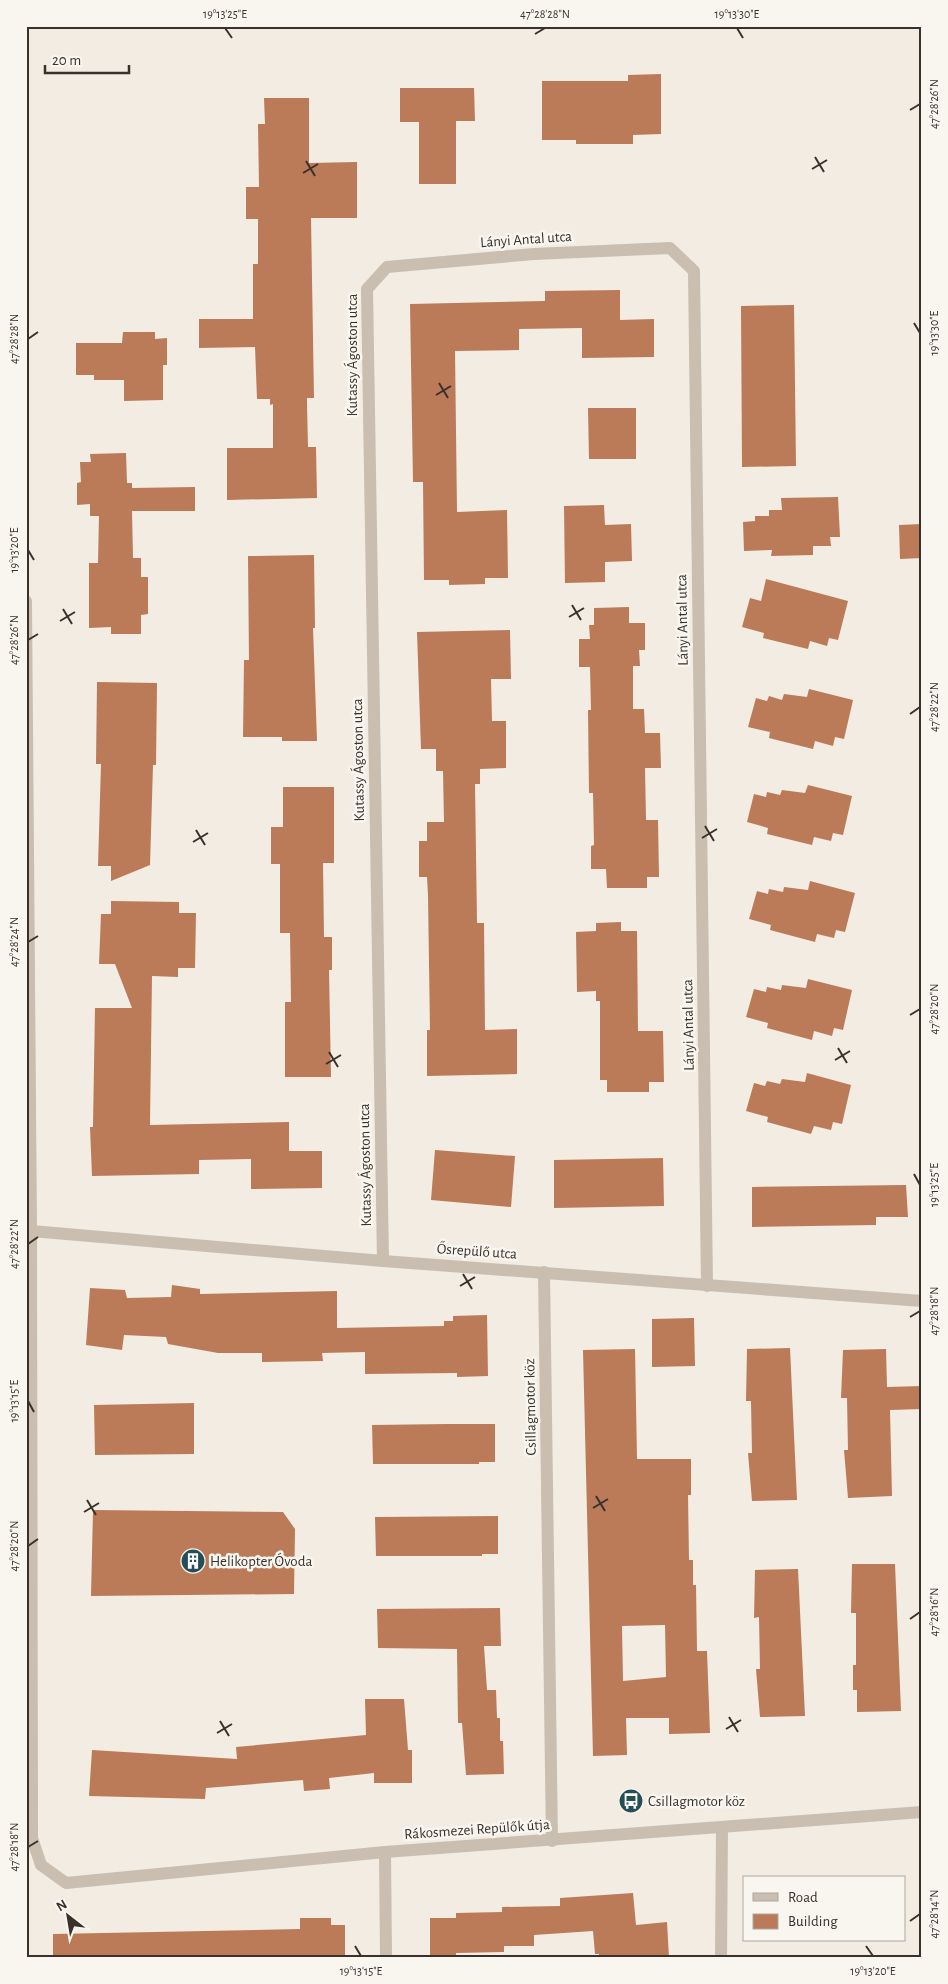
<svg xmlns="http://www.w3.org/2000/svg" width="948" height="1984" font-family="'Alegreya Sans',sans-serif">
  <rect width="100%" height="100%" fill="#f2ece3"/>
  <!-- building -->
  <g fill="#bb7a58" fill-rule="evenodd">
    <path d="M 661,74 L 661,134 L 633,135 L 633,144 L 576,144 L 576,140 L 542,140 L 542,81 L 628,81 L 628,75 Z"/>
    <path d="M 400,88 L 474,88 L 475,121 L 456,121 L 456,184 L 419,184 L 419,122 L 400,122 Z"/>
    <path d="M 264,98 L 309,98 L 309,163 L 357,162 L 357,218 L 311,218 L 314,398 L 307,398 L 307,404 L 308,447 L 316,447 L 317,498 L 227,500 L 227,448 L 273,448 L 273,404 L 270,405 L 270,399 L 257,399 L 255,347 L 199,348 L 199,319 L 253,319 L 253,264 L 258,264 L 258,219 L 246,219 L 246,187 L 259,187 L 258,124 L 265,124 Z"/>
    <path d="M 620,290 L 620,320 L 654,319 L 654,357 L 582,358 L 582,328 L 519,329 L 519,350 L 455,351 L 457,512 L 507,510 L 508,578 L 485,578 L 485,584 L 449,585 L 449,580 L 424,580 L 423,482 L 413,482 L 410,304 L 545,301 L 545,291 Z"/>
    <path d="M 794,305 L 796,466 L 742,467 L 741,306 Z"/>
    <path d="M 123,332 L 155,332 L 155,339 L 167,338 L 167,365 L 163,365 L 163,400 L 124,401 L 124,380 L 94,380 L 94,375 L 76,375 L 76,343 L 122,343 Z"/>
    <path d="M 588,408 L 636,408 L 636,459 L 589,459 Z"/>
    <path d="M 126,453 L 127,483 L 132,483 L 132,488 L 195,487 L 195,511 L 132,511 L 133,558 L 141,558 L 141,577 L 148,577 L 148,614 L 141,615 L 141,634 L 111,634 L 111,627 L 89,628 L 89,563 L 98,563 L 99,516 L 90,516 L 90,504 L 77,505 L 77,483 L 81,482 L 80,462 L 91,462 L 90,454 Z"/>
    <path d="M 838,497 L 840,537 L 830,537 L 831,546 L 813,546 L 813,555 L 771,556 L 772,550 L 744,551 L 743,522 L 755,521 L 755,516 L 769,516 L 769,510 L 782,510 L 781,498 Z"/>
    <path d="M 604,505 L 605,525 L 631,524 L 632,561 L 605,562 L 605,582 L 565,583 L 564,506 Z"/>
    <path d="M 922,524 L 922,558 L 900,559 L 899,525 Z"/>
    <path d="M 314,555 L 315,628 L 313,628 L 317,741 L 282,741 L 282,737 L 243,737 L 244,660 L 249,660 L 248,556 Z"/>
    <path d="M 766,579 L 848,601 L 838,640 L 829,638 L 827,646 L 810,641 L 808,649 L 763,638 L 764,633 L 742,627 L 750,598 L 761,601 Z"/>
    <path d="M 629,607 L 629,623 L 645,623 L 645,650 L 639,650 L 640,666 L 633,666 L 633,709 L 644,709 L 645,733 L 660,733 L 661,768 L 645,768 L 646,820 L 658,820 L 659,877 L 647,877 L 647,888 L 607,888 L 606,869 L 591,869 L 591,846 L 594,845 L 593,793 L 589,793 L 588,710 L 591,710 L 590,667 L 579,667 L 579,639 L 590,639 L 589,625 L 594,625 L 594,608 Z"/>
    <path d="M 510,630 L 511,679 L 491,679 L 492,721 L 506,721 L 506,768 L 480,769 L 480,784 L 475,784 L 477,923 L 484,923 L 485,1030 L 517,1029 L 517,1074 L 427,1076 L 427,1030 L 430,1030 L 428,895 L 427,877 L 419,877 L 419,841 L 427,841 L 427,822 L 444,822 L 443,771 L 436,771 L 436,749 L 421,749 L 417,632 Z"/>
    <path d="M 97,682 L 157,683 L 156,765 L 153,765 L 150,865 L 111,881 L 111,866 L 98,866 L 101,764 L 96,764 Z"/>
    <path d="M 809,689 L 853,700 L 844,739 L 835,737 L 833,746 L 815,741 L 813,749 L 769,738 L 770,732 L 748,727 L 756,698 L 767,701 L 769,696 L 782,700 L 784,694 L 807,697 Z"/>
    <path d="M 808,785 L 852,796 L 843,835 L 833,833 L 831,841 L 814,837 L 812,845 L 767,834 L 768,828 L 747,822 L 754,794 L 766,797 L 767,792 L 780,795 L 782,790 L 805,793 Z"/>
    <path d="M 283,787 L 334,787 L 334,863 L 323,863 L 324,937 L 332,937 L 332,970 L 329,970 L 331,1077 L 285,1077 L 285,1002 L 291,1002 L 290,933 L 280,933 L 280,864 L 271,864 L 271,827 L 283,827 Z"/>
    <path d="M 810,881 L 855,893 L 845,932 L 836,930 L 834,938 L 817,934 L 815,942 L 770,930 L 771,925 L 749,919 L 757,891 L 768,894 L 769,889 L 783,892 L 784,887 L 808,890 Z"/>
    <path d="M 111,901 L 179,902 L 179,913 L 196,913 L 195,968 L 178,968 L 178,977 L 152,976 L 150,1125 L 289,1122 L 289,1151 L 322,1151 L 322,1188 L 251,1189 L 251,1159 L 199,1160 L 199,1174 L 92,1176 L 90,1127 L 93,1127 L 95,1008 L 132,1008 L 115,964 L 99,964 L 101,914 L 111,914 Z"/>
    <path d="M 621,922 L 621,931 L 637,931 L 638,1031 L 663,1031 L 664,1082 L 649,1082 L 649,1092 L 607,1092 L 607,1080 L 600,1080 L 600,1001 L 596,1001 L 596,991 L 577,992 L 576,932 L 596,931 L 596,923 Z"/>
    <path d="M 808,979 L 852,990 L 843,1030 L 834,1028 L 832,1036 L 814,1031 L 812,1040 L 767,1028 L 768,1023 L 746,1017 L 754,989 L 766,992 L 767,987 L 781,990 L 782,985 L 806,988 Z"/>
    <path d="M 807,1073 L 851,1085 L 842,1124 L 833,1122 L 831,1130 L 814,1126 L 811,1134 L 767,1122 L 768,1117 L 746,1111 L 754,1083 L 765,1086 L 767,1081 L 780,1084 L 782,1079 L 805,1082 Z"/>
    <path d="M 435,1150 L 515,1156 L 511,1207 L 431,1200 Z"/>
    <path d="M 663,1158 L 664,1206 L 554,1208 L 554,1160 Z"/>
    <path d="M 906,1185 L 908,1217 L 876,1217 L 876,1225 L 752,1227 L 752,1187 Z"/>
    <path d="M 172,1285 L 200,1289 L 200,1294 L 337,1291 L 337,1328 L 444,1326 L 444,1321 L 453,1321 L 453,1316 L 487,1315 L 488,1376 L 457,1377 L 457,1373 L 365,1374 L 365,1352 L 322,1353 L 323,1361 L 262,1362 L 262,1353 L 218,1353 L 168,1344 L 166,1337 L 124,1335 L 122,1350 L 86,1345 L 90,1288 L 125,1290 L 127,1298 L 171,1297 Z"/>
    <path d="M 694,1318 L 695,1366 L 652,1367 L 652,1319 Z"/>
    <path d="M 790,1348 L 797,1500 L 752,1501 L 748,1453 L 752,1453 L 751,1401 L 746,1401 L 747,1349 Z"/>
    <path d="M 635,1349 L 637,1459 L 691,1459 L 691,1495 L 688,1495 L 689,1560 L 693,1560 L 693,1585 L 696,1585 L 697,1651 L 707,1651 L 710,1733 L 669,1734 L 669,1718 L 626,1718 L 627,1755 L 593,1756 L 583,1350 ZM 665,1625 L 666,1677 L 623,1681 L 622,1626 Z"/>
    <path d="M 886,1349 L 887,1387 L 922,1386 L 922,1409 L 890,1410 L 892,1496 L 848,1498 L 844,1450 L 848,1450 L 847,1398 L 841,1398 L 843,1350 Z"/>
    <path d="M 194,1403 L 194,1454 L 95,1455 L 94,1405 Z"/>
    <path d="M 448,1424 L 495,1424 L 495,1462 L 479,1462 L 479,1464 L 373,1464 L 372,1425 Z"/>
    <path d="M 93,1510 L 283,1512 L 295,1529 L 294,1594 L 91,1596 Z"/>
    <path d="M 498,1516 L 498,1554 L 482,1554 L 482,1556 L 376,1556 L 375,1517 Z"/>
    <path d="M 852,1564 L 895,1564 L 901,1711 L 857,1712 L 857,1690 L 853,1690 L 853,1665 L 856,1665 L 856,1613 L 851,1613 Z"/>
    <path d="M 798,1569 L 805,1716 L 760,1717 L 756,1669 L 760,1669 L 759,1617 L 754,1618 L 755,1570 Z"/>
    <path d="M 500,1608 L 501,1646 L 484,1646 L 487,1690 L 496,1690 L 497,1718 L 500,1718 L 500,1741 L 503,1741 L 504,1774 L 466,1775 L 462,1723 L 458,1723 L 457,1649 L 378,1648 L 377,1609 Z"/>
    <path d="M 365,1699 L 404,1699 L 408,1750 L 412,1750 L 412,1783 L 374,1783 L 374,1773 L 329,1778 L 330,1789 L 304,1791 L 303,1780 L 206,1788 L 205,1799 L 89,1796 L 92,1750 L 237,1759 L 236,1747 L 366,1735 Z"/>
    <path d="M 633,1893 L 636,1925 L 667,1922 L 669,1958 L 599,1958 L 599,1954 L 595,1954 L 593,1931 L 534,1935 L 534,1946 L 504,1946 L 504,1952 L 456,1953 L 456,1956 L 430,1957 L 430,1918 L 456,1918 L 456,1913 L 502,1912 L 502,1907 L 560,1906 L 560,1898 Z"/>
    <path d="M 300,1918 L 331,1918 L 331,1925 L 345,1925 L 345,1958 L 53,1958 L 53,1934 L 300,1929 Z"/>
  </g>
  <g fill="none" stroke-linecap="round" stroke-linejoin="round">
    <!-- street -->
    <g stroke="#c9beaf" stroke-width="12">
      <path d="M 26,601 L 31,1231 L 32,1838 L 41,1865 L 66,1883 L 385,1852 L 922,1812"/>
      <path d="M 31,1231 L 383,1261 L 922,1301"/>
      <path d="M 383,1261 L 367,289 L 387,267 L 534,254 L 670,248 L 694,271 L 707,1286"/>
      <path d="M 544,1272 L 552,1841"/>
      <path d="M 385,1852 L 386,1958"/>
      <path d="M 721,1958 L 722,1828"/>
    </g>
  </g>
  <!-- ticks -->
  <path fill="none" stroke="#39322c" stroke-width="2" d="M 225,28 L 232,38M 737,28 L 743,38M 535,34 L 545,28M 910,110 L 920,104M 815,157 L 824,172M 306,161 L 315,176M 812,169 L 827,160M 303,173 L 318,164M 914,323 L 920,333M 28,339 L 38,332M 439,383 L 448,398M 436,395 L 451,386M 28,550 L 34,560M 572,605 L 581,620M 63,609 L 72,624M 569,617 L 584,608M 60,621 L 75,612M 28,640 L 38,634M 910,714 L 920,707M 705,826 L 714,841M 196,830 L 205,845M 702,838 L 717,829M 193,842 L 208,833M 28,942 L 38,936M 910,1015 L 920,1009M 838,1048 L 847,1063M 329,1052 L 338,1067M 835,1060 L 850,1051M 326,1064 L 341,1055M 914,1174 L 920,1185M 28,1244 L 38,1237M 463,1274 L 472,1289M 460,1286 L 475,1277M 910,1317 L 920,1311M 28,1401 L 34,1412M 596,1496 L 605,1511M 87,1500 L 96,1515M 593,1508 L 608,1499M 84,1512 L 99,1503M 28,1546 L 38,1539M 910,1619 L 920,1612M 729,1717 L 738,1732M 220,1721 L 229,1736M 726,1729 L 741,1720M 217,1733 L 232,1724M 28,1847 L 38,1841M 910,1921 L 920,1914M 355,1946 L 361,1956M 866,1946 L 873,1956"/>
  <!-- icons -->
  <defs>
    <symbol id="building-disc" viewBox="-11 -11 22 22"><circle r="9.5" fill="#254f57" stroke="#f9f6ef"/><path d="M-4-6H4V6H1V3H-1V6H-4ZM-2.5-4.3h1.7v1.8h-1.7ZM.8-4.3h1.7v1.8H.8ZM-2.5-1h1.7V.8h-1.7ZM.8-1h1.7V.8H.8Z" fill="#fff"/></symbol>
    <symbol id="bus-disc" viewBox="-11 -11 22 22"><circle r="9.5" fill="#254f57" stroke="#f9f6ef"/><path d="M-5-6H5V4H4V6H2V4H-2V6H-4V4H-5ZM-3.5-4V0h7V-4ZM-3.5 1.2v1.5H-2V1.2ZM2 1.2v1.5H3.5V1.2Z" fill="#fff"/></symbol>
  </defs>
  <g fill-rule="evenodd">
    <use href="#building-disc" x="179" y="1547" width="28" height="28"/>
    <use href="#bus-disc" x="617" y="1787" width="28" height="28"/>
  </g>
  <g text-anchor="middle" stroke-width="5" stroke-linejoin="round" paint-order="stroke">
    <!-- street labels -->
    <g font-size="15" fill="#39322c" stroke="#f9f6ef">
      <text transform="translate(526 239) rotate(-4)" y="5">Lányi Antal utca</text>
      <text transform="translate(352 355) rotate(-90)" y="5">Kutassy Ágoston utca</text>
      <text transform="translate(682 620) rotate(-91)" y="5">Lányi Antal utca</text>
      <text transform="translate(358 760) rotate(-91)" y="5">Kutassy Ágoston utca</text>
      <text transform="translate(688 1025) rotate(-91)" y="5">Lányi Antal utca</text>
      <text transform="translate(365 1165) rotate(-91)" y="5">Kutassy Ágoston utca</text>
      <text transform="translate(477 1251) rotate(4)" y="5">Ősrepülő utca</text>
      <text transform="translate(530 1407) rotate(-91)" y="5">Csillagmotor köz</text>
      <text transform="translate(477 1829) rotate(-4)" y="5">Rákosmezei Repülők útja</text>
    </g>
    <!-- poi labels -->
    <g font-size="15" fill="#39322c" stroke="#f9f6ef" text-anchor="start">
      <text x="210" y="1566">Helikopter Óvoda</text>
      <text x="648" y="1806">Csillagmotor köz</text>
    </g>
  </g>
  <!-- border -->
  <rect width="948" height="1984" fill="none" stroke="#f9f6ef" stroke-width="55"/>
  <!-- legend -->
  <rect x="743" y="1876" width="162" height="65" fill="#f9f6ef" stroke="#aca8a1"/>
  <rect x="753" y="1893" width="25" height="8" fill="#c9beaf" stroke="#aca8a1"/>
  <text x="788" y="1902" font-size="15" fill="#39322c">Road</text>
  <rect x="753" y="1914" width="25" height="15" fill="#bb7a58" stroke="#aca8a1"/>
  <text x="788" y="1926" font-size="15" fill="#39322c">Building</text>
  <!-- north arrow -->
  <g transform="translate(68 1916) rotate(329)" stroke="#f9f6ef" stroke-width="4" paint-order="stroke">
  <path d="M0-4L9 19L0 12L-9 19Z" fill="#39322c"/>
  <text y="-8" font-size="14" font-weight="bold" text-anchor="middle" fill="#39322c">N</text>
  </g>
  <!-- scale -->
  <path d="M45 65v8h84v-8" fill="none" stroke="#39322c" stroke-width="2.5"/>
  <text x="52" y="65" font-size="15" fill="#39322c" stroke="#f9f6ef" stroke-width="4" paint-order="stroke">20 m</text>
  <rect x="28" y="28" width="892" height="1928" fill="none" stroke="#39322c" stroke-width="2"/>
  <g font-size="12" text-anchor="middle" fill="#39322c">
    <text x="225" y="18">19°13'25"E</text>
    <text x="545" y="18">47°28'28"N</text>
    <text x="737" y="18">19°13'30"E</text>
    <text transform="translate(934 104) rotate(-90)" y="4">47°28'26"N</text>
    <text transform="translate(934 333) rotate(-90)" y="4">19°13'30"E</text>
    <text transform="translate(14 339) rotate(-90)" y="4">47°28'28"N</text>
    <text transform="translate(14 550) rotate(-90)" y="4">19°13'20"E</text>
    <text transform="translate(14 640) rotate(-90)" y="4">47°28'26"N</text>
    <text transform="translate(934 707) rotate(-90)" y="4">47°28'22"N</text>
    <text transform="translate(14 942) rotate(-90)" y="4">47°28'24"N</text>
    <text transform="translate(934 1009) rotate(-90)" y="4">47°28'20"N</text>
    <text transform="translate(934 1185) rotate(-90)" y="4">19°13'25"E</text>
    <text transform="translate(14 1244) rotate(-90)" y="4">47°28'22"N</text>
    <text transform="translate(934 1311) rotate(-90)" y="4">47°28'18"N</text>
    <text transform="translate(14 1401) rotate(-90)" y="4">19°13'15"E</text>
    <text transform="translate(14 1546) rotate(-90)" y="4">47°28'20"N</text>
    <text transform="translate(934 1612) rotate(-90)" y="4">47°28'16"N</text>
    <text transform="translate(14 1847) rotate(-90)" y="4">47°28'18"N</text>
    <text transform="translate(934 1914) rotate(-90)" y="4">47°28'14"N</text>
    <text x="361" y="1975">19°13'15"E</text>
    <text x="873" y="1975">19°13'20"E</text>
  </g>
</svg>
